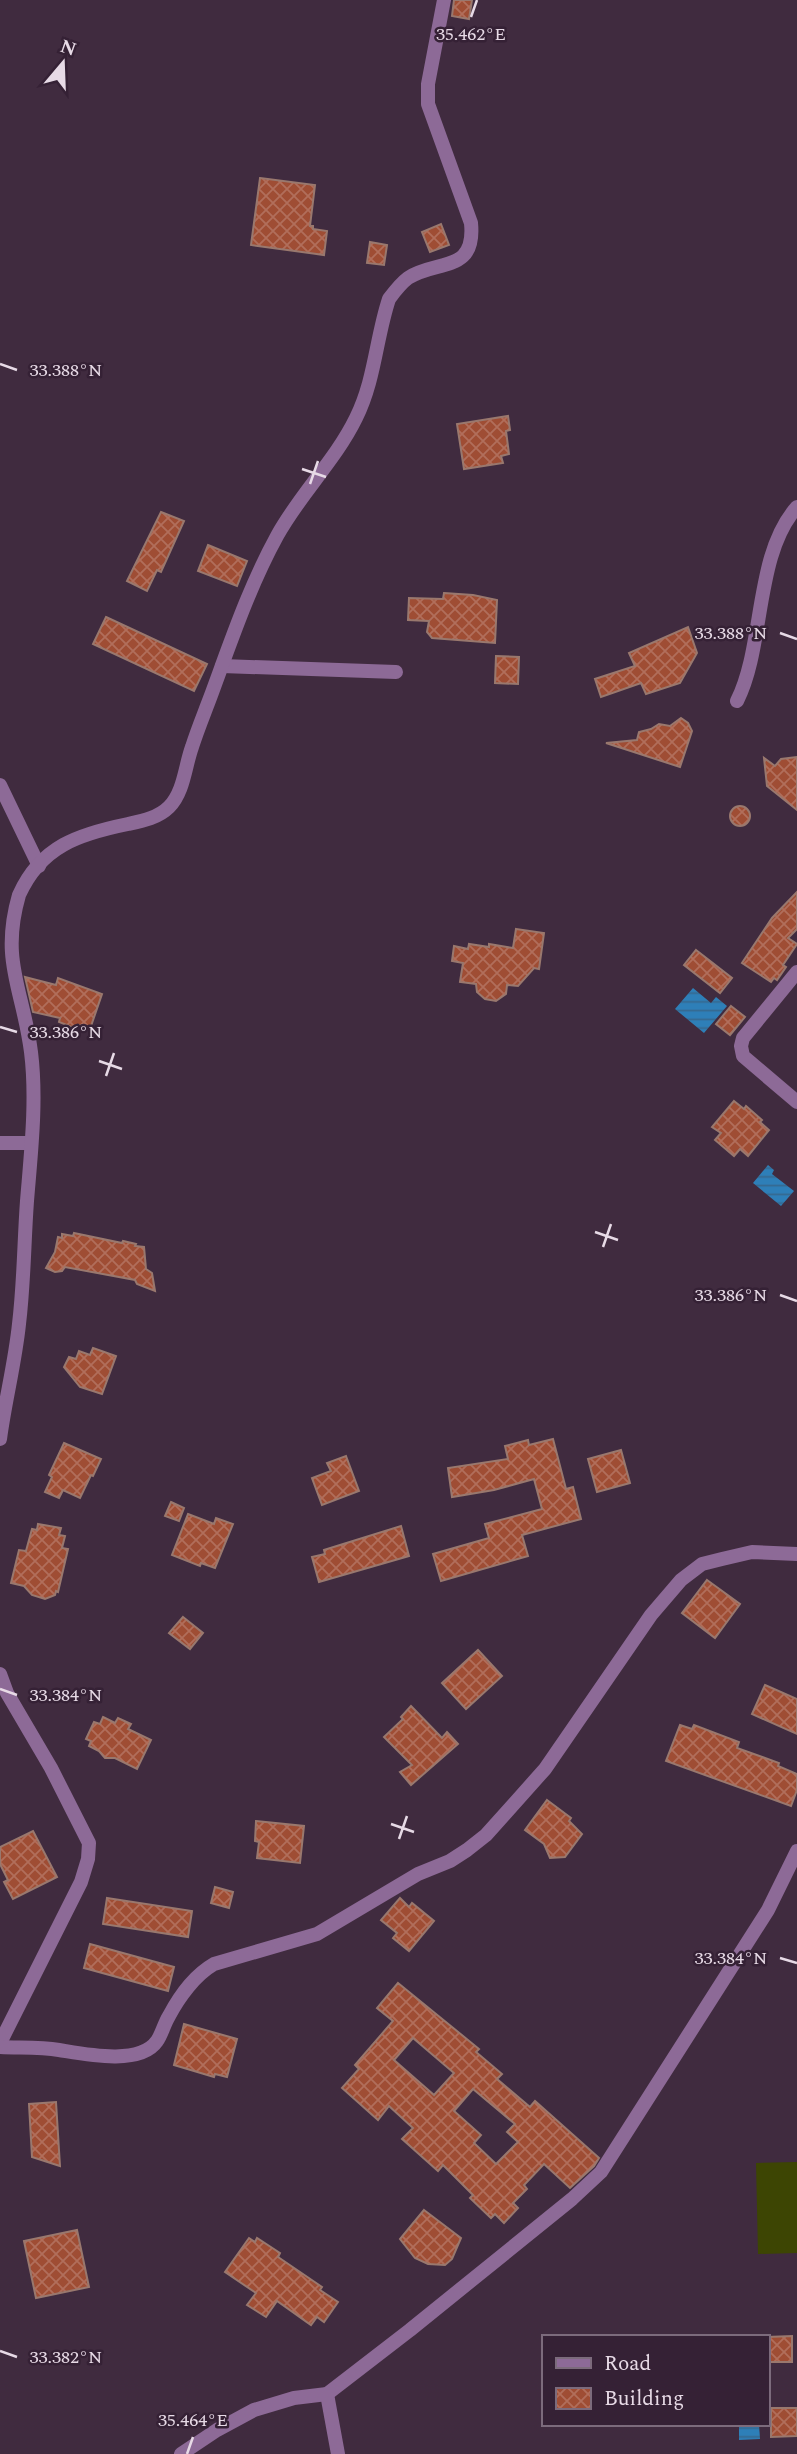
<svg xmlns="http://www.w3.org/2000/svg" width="797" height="2454" font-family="Spectral,serif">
  <defs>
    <pattern id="water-rules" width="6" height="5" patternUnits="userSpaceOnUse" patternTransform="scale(1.75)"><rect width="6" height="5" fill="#2e7fb8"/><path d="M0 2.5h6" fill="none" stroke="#366990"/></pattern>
    <pattern id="building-cross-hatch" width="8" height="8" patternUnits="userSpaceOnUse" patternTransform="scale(1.75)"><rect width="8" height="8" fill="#9f4d34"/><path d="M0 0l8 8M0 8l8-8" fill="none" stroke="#b16e5b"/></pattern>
  </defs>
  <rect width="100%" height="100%" fill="#402b3f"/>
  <!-- grass -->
  <path fill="#3d4503" d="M 797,2162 L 797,2253 L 758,2254 L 756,2163 Z"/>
  <!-- water -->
  <g fill="url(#water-rules)">
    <path d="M 693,988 L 711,1003 L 716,997 L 727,1006 L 704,1033 L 675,1009 Z"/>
    <path d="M 768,1165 L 774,1170 L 772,1174 L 794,1191 L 781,1206 L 753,1183 Z"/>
    <path d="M 739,2424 L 759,2424 L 760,2439 L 739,2440 Z"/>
  </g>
  <!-- building -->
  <g fill="url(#building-cross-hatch)" stroke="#99786e" stroke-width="2" fill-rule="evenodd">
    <path d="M 454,0 L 472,0 L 469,19 L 452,16 Z"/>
    <path d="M 260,178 L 315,185 L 310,226 L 313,226 L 313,229 L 327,231 L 324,255 L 251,245 Z"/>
    <path d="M 441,224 L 449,245 L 430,252 L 422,232 Z"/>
    <path d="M 370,242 L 387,245 L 384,265 L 367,263 Z"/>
    <path d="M 508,416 L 510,430 L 506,431 L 509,454 L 501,456 L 503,463 L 464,469 L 457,424 Z"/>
    <path d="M 161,512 L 184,521 L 161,572 L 157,570 L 147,591 L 127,581 Z"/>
    <path d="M 208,545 L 247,561 L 237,586 L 198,571 Z"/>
    <path d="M 444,593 L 473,595 L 497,600 L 495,643 L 432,638 L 427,632 L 429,621 L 408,620 L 409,598 L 443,599 Z"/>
    <path d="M 106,617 L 207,664 L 194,691 L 93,644 Z"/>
    <path d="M 688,627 L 697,653 L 680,683 L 646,694 L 641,683 L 601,697 L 595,679 L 635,666 L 629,653 Z"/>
    <path d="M 496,656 L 519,657 L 518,684 L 495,683 Z"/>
    <path d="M 681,718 L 688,723 L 692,731 L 680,767 L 606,743 L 637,740 L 639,732 L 651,729 L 659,724 L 670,726 Z"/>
    <path d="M 797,757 L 797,810 L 767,786 L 764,758 L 775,766 L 781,759 Z"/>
    <circle cx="740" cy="816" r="10"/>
    <path d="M 797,892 L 797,929 L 788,938 L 797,944 L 783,965 L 786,967 L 777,980 L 774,978 L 771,982 L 742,963 L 772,918 Z"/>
    <path d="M 516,929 L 544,933 L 539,969 L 534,968 L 518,986 L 507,985 L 506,994 L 496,1001 L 485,999 L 477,992 L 476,984 L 460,982 L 463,963 L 452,961 L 454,946 L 468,949 L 469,944 L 489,947 L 489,944 L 513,948 Z"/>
    <path d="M 696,950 L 732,978 L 720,993 L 684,965 Z"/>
    <path d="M 25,977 L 56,985 L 58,978 L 102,994 L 90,1029 L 79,1025 L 77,1029 L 59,1022 L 60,1018 L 33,1012 Z"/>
    <path d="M 731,1006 L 745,1017 L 730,1035 L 716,1024 Z"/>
    <path d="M 734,1101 L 744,1109 L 746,1106 L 762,1120 L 760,1122 L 769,1130 L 748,1156 L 740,1149 L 734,1156 L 715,1140 L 721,1133 L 712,1127 Z"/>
    <path d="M 74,1233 L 122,1243 L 123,1241 L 136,1244 L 135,1246 L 144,1247 L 146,1269 L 152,1273 L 155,1291 L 137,1284 L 135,1280 L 65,1267 L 62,1271 L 55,1272 L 46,1268 L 55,1252 L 58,1237 L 62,1238 L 62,1234 L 73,1236 Z"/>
    <path d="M 93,1348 L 116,1356 L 102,1394 L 80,1387 L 64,1367 L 69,1357 L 76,1359 L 79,1351 L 90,1355 Z"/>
    <path d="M 553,1439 L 566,1489 L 573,1487 L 581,1519 L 522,1535 L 528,1556 L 441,1581 L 433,1554 L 489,1538 L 485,1524 L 542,1509 L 534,1479 L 494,1490 L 452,1497 L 448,1468 L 508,1459 L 505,1446 L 528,1440 L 529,1445 Z"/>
    <path d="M 64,1443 L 101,1459 L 93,1476 L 91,1475 L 80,1498 L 63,1490 L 59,1498 L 45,1492 L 52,1477 L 49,1475 Z"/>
    <path d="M 621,1450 L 630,1483 L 597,1492 L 588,1459 Z"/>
    <path d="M 346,1456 L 359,1491 L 322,1505 L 312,1478 L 331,1471 L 327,1463 Z"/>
    <path d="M 171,1502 L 184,1508 L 179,1521 L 165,1516 Z"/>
    <path d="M 188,1514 L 214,1524 L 216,1518 L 233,1524 L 215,1568 L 201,1563 L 200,1566 L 172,1555 Z"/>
    <path d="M 38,1524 L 61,1528 L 59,1535 L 65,1536 L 62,1548 L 68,1549 L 58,1592 L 56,1591 L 55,1595 L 45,1599 L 32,1595 L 24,1586 L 11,1583 L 19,1550 L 26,1551 L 32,1529 L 37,1530 Z"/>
    <path d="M 401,1526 L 409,1556 L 319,1582 L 312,1557 L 325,1554 L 324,1550 Z"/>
    <path d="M 707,1580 L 740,1604 L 715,1638 L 682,1613 Z"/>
    <path d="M 183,1617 L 203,1633 L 190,1649 L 169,1633 Z"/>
    <path d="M 478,1650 L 502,1676 L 466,1709 L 442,1683 Z"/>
    <path d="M 765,1685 L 797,1699 L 797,1734 L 752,1714 Z"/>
    <path d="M 411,1706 L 442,1738 L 447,1732 L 458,1744 L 411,1785 L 400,1772 L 412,1765 L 384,1737 L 403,1719 L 401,1717 Z"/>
    <path d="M 103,1717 L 115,1723 L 118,1718 L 131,1724 L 128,1729 L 151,1740 L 137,1769 L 115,1758 L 105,1758 L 99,1751 L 89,1746 L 91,1741 L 86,1739 L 94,1722 L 100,1724 Z"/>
    <path d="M 680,1725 L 692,1729 L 694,1725 L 739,1742 L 737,1748 L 779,1763 L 778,1766 L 797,1774 L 797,1790 L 791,1806 L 666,1761 Z"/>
    <path d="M 547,1800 L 571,1818 L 569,1821 L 582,1834 L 565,1857 L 550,1858 L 544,1844 L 525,1830 Z"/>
    <path d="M 256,1821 L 304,1826 L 300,1863 L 257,1858 L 259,1842 L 255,1841 Z"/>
    <path d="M 33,1831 L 57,1877 L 13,1899 L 4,1882 L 8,1880 L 0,1864 L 0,1847 Z"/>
    <path d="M 215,1887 L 233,1892 L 229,1908 L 211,1903 Z"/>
    <path d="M 107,1898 L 192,1911 L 188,1937 L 103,1924 Z"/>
    <path d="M 400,1898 L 409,1907 L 412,1903 L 434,1921 L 409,1951 L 393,1938 L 397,1933 L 381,1920 Z"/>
    <path d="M 90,1944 L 174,1967 L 168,1991 L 84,1968 Z"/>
    <path d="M 398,1983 L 479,2049 L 476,2052 L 502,2074 L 497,2079 L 530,2107 L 535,2101 L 599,2158 L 594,2166 L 570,2188 L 544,2164 L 524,2185 L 527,2189 L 513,2203 L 518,2208 L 504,2223 L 495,2214 L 491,2218 L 470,2198 L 473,2195 L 443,2165 L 438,2171 L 402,2139 L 413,2128 L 389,2106 L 378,2120 L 342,2088 L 359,2069 L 355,2065 L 393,2021 L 377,2008 ZM 413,2038 L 454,2073 L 434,2095 L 394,2060 ZM 473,2089 L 515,2124 L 507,2132 L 518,2142 L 496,2164 L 474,2143 L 481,2135 L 454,2111 Z"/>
    <path d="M 184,2024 L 237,2039 L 227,2077 L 215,2074 L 214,2077 L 174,2065 Z"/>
    <path d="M 56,2102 L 60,2166 L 32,2157 L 29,2104 Z"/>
    <path d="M 424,2210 L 461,2238 L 452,2259 L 445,2265 L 428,2264 L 415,2258 L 400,2239 Z"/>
    <path d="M 77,2230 L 89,2287 L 36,2298 L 24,2241 Z"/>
    <path d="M 249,2238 L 255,2242 L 257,2238 L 280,2253 L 278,2257 L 322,2287 L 320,2290 L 338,2302 L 324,2322 L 317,2317 L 311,2325 L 277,2301 L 266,2317 L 247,2305 L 256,2293 L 225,2272 Z"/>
    <path d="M 792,2336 L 792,2362 L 767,2362 L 767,2337 Z"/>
    <path d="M 771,2408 L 797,2408 L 797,2436 L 771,2437 Z"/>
  </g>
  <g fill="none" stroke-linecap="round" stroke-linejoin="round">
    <!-- street -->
    <g stroke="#8d6a97" stroke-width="14">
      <path d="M 222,666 L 396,672"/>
      <path d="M 737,701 C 765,646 754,555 797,507"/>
      <path d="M 0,785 L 39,866"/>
      <path d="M 797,972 L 743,1038 L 741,1046 L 743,1056 L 797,1102"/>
      <path d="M 0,1143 L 31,1143"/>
      <path d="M 0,1439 C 5,1401 15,1363 19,1324 C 24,1283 24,1242 27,1201 C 31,1152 37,1100 31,1052 C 23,989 0,961 19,895 C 41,846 79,834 128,824 C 142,821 158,818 169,807 C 184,792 185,766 192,747 C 197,731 204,714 210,698 C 230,644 249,587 277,536 C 300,494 335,461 356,418 C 375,380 376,338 389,299 C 395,291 400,284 408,278 C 437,259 476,274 471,223 L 428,104 L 428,84 L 444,0"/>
      <path d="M 0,1674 L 7,1693 L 51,1768 L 89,1843 L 88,1859 L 81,1882 L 0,2043"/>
      <path d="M 0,2047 C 20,2048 40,2047 59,2050 C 84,2054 140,2066 157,2041 C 162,2034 164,2024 169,2016 C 179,1997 195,1975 214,1964 L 317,1934 L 418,1874 L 450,1861 L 467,1850 L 486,1835 L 545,1769 L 651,1615 L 681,1580 L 702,1564 L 722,1559 L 752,1552 L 797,1554"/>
      <path d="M 327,2394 L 338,2454"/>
      <path d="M 181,2454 L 217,2430 L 254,2410 L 294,2398 L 327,2394 L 410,2330 L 572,2199 L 601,2172 L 768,1910 L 797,1851"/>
    </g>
  </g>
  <!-- ticks -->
  <path fill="none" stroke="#e7dae6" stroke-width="2.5" d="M 471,17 L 477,0M 0,364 L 17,370M 302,469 L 326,477M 310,484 L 318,461M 780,633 L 797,639M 0,1027 L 17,1032M 99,1061 L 122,1069M 106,1076 L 114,1053M 595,1232 L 618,1240M 603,1247 L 611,1224M 780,1295 L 797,1301M 0,1689 L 17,1695M 391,1824 L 414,1832M 399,1839 L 407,1816M 780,1958 L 797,1963M 0,2351 L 17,2357M 187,2454 L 193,2437"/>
  <g font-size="18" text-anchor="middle" fill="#e7dae6" stroke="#352135" stroke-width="5" stroke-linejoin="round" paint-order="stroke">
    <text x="471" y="40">35.462°E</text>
    <text x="66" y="376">33.388°N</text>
    <text x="731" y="639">33.388°N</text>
    <text x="66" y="1038">33.386°N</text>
    <text x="731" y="1301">33.386°N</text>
    <text x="66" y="1701">33.384°N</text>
    <text x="731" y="1964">33.384°N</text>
    <text x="66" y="2363">33.382°N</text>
    <text x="193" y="2426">35.464°E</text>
  </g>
  <!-- legend -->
  <rect x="542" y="2335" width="228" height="91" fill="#352135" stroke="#7c6b7c" stroke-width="2"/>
  <rect x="556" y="2358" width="35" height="10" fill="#8d6a97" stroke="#7c6b7c" stroke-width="2"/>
  <text x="604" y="2370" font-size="21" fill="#e7dae6">Road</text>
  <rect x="556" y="2388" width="35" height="21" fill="url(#building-cross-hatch)" stroke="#7c6b7c" stroke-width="2"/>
  <text x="604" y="2405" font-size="21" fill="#e7dae6">Building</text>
  <!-- north arrow -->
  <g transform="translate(63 63) rotate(19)" stroke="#352135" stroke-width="5" paint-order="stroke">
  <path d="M0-5L12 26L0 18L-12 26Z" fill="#e7dae6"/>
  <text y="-10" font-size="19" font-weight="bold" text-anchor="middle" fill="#e7dae6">N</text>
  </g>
</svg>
